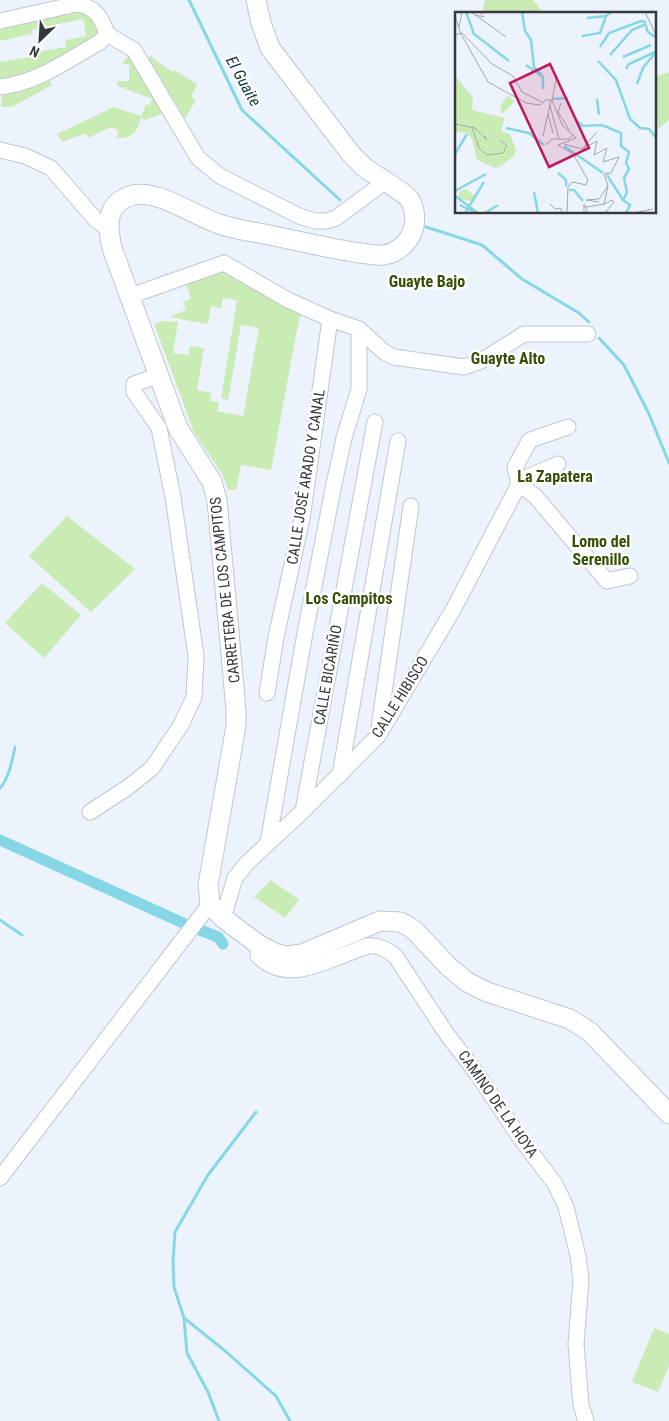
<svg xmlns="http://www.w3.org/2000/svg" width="669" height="1421" font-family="'Roboto Condensed',sans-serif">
  <rect width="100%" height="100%" fill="#edf3fc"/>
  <!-- green -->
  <g fill="#c9ebb4">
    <path d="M 485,0 L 533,0 L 545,14 L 482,14 Z"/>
    <path d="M 78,11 L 91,14 L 98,27 L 98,36 C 65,54 37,73 0,79 L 0,62 L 36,56 L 35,52 L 66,47 L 66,40 L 86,36 L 83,19 L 31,30 L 32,34 L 0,41 L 0,27 Z"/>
    <path d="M 151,55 L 155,60 L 173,72 L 174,70 L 197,84 L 191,97 L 196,100 L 185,119 L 149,59 Z"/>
    <path d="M 129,56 L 164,113 L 145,120 L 141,117 C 139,131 131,139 117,138 L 118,130 L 111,127 L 88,138 L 86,133 L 62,142 L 57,134 L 114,107 L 141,116 L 146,104 L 150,105 L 152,99 L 118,86 L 117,81 L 129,81 L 129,64 L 123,64 L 125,59 Z"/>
    <path d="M 669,72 L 669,120 L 655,132 L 655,77 Z"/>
    <path d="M 48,79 L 52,85 L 12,107 L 1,107 L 2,98 L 4,94 L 30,88 Z"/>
    <path d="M 223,266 L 302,310 L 296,335 L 271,470 L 241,465 L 236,490 L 228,489 L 222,474 L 194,432 L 154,324 L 163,321 L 178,322 L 173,353 L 189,355 L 190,346 L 204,348 L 197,390 L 212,393 L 210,401 L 219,402 L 217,411 L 243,416 L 259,328 L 241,325 L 228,400 L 221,398 L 237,300 L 223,298 L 221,308 L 211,306 L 208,324 L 169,317 L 186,310 L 183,302 L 191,299 L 185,280 Z"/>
    <path d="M 67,516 L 135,569 L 91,612 L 29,556 Z"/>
    <path d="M 42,583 L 81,615 L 44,658 L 5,623 Z"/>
    <path d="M 271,880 L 299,900 L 285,918 L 254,897 Z"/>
    <path d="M 654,1328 L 669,1334 L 669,1366 L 658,1392 L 632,1382 Z"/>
  </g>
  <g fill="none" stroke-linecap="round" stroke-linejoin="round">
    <!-- stream -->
    <g stroke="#86d7e6" stroke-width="3">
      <path d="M 189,0 L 242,110 L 340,200"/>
      <path d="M 420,225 L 482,245 L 522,279 L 579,313 L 589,322"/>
      <path d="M 599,338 L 624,365 L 649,414 L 669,463"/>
      <path d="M 0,788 C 9,778 12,761 15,747"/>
      <path d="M 0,920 L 22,935"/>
      <path d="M 256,1112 L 208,1175 L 175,1232 L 173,1262 L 174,1287 L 184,1318 L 224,1350 L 276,1396 L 290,1421"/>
      <path d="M 184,1319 L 187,1353 L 208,1392 L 219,1421"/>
    </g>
    <!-- canal -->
    <g stroke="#86d7e6" stroke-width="11">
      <path d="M 0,840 L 183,923"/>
      <path d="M 200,930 L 218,937 L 223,944"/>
    </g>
    <defs>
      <g id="minor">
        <path d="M 0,21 L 77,4 C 97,8 101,17 107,34"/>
        <path d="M 107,34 L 134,50 L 198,158 L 220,176 L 299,216 L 315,221 L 326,221 L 336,218 L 386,181"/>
        <path d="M 0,87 C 37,83 68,60 100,42 L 107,34"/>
        <path d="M 0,150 L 25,156 L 51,168 L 95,219 L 108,229"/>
        <path d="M 130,296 L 224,263 L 288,300 L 330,319 L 359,329 L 384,352 L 394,357 L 464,367 L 481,361 L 524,334 L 588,334"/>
        <path d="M 568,427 L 530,440 L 515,467 L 519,484 L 535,496 L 607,581 L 630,576"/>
        <path d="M 267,693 L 276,637 L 302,519 L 330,319"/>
        <path d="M 379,727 L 411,506"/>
        <path d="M 340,775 L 398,441"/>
        <path d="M 303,811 C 326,681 352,552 375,422"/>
        <path d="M 90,812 L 127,788 L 152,768 L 181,725 L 194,697 L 196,656 L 173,497 L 159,428 L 134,392 L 134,384 L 160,375"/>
        <path d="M 268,843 L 305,633 L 334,484 L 344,438 L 359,389 L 359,329"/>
        <path d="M 223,918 L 235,878 L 247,863 L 303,811 L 378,736 L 453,610 L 519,484 L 528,477 L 558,464"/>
        <path d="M 259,945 L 258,956 C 286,983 319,964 349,953 C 355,951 362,947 368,946 C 378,945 389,950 396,957 L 446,1033 L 478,1075 L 518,1135 L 555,1184 L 566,1207 L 578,1256 L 581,1280 L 576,1344 L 581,1405 L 586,1421"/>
        <path d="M 0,1178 L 210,904"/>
      </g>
      <path id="major" d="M 256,0 L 261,23 L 270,48 L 351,154 C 355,158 360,163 364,167 C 374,175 405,192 410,200 C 417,213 416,229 408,240 C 402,248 393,254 383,255 C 376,256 367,254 360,253 C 331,249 303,242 274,236 C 256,232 236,230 219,224 C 195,216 157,189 133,195 C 105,203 107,225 112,248 L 178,428 L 212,482 L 217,500 L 236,710 L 236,726 L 208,885 L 210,904 L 223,918 L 259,945 L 277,954 L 288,956 L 302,954 L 380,921 L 400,922 L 408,926 L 415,931 L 448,966 L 467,982 L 487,992 L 570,1019 L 590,1032 L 669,1114"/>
    </defs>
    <!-- minor casing -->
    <use href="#minor" stroke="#c0c6cf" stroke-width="17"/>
    <!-- major casing -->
    <use href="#major" stroke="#c0c6cf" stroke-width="21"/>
    <!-- minor -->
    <use href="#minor" stroke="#fff" stroke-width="15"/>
    <!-- major -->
    <use href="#major" stroke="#fff" stroke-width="19"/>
  </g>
  <g text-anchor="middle" stroke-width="5" stroke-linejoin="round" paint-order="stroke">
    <!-- street labels -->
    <g font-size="15" fill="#36383c" stroke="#fff">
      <text transform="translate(306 477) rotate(-81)" y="5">CALLE JOSÉ ARADO Y CANAL</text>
      <text transform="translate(225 590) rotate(-96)" y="5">CARRETERA DE LOS CAMPITOS</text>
      <text transform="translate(328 675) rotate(-80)" y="5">CALLE BICARIÑO</text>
      <text transform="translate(400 697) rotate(-58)" y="5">CALLE HIBISCO</text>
      <text transform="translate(498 1104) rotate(55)" y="5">CAMINO DE LA HOYA</text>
    </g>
    <!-- water labels -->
    <g font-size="16" font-style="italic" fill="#0d353c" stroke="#fff">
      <text transform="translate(244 81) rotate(61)" y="6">El Guaite</text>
    </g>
    <!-- neighbourhood labels -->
    <g font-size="16" font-weight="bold" fill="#354f05" stroke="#fff">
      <text x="427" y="287">Guayte Bajo</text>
      <text x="508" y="364">Guayte Alto</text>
      <text x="555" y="482">La Zapatera</text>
      <text x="601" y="547">Lomo del<tspan x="601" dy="18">Serenillo</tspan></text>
      <text x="349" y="604">Los Campitos</text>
    </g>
  </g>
  <!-- overview -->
  <g transform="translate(455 12)">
    <rect width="201" height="201" fill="#edf3fc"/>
    <path d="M 0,64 L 18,85 L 17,98 L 50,106 L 46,119 L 55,122 L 61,138 L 59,144 L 46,154 L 40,156 L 22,148 L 17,127 L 12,121 L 1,120 ZM 53,84 L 60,89 L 47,102 L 45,94 ZM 11,177 L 19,184 L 20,189 L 3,188 L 4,180 Z" fill="#c9ebb4"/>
    <path fill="none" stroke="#86d7e6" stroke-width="2.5" d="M 11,0 L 19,22 L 54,49M 67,0 L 70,19 L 76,28 L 79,55 L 87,63M 132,6 L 151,4M 191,13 L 192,19 L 200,25M 127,24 L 145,21 L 151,4 L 156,0M 145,35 L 154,21 L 186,9 L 191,10M 155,43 L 177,18 L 191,12M 168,45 L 196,33M 143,49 L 161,68 L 175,107 L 185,116 L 194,117 L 202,127M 71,53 L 88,65 L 88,77M 171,57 L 174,52 L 200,40M 182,72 L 188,56 L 201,40M 98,87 L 113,86M 142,87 L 144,103M 122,109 L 128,114 L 147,113 L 166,121 L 166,134 L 174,140 L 171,151 L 174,157 L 169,166 L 172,180 L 168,188 L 175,193 L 171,201M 51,116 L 74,121 L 89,133M 109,134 L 148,161M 0,142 L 12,122M 103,161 L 111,168 L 111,174M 152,163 L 168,188M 114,178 L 119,178 L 128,189M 0,179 L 31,162M 79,180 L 83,201M 0,184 L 23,201M 5,193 L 21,201M 10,201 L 29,170M 30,201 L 43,193"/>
    <path fill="none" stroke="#a4a8af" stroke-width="1" d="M 16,0 L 51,25M 190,0 L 202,25M 0,3 L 5,20 L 33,70 L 71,91 L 85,93 L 91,88 L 97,88 L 107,113 L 121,126 L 103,133 L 118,142 L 133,168 L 131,173 L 118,170 L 113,174 L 112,201M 20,3 L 29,5 L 24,0M 4,15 L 7,0M 0,23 L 7,21 L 37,52 L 58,64 L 67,80 L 87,90M 97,88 L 102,63M 106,91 L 103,100 L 114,118M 95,94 L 104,127M 93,102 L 98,121M 0,112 L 20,116 L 32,128 L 30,124M 17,115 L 24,136 L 32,143 L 48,141 L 52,134 L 45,128M 88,124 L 96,88M 109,132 L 127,137M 90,133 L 97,127 L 114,127 L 118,122M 127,137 L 142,129 L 139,143 L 152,136 L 148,150 L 164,145 L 156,161 L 149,162 L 153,174 L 149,192 L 157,188 L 159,190 L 150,201M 127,137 L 142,120M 144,190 L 131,188 L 144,187 L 153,174M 95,192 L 100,197 L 106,196 L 107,201M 131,195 L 150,192M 129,201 L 129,192 L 133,201M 178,201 L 198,197"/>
    <path fill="#c2185b" fill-opacity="0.15" stroke="#c2185b" stroke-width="2.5" d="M 95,52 L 134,136 L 94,155 L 55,71 Z"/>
    <rect width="201" height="201" fill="none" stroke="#36383c" stroke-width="2.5"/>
  </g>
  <!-- north arrow -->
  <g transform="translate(40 40) rotate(205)" stroke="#ffffff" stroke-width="4" paint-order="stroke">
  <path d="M0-4L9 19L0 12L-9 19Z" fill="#36383c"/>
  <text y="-8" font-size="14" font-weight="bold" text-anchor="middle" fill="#36383c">N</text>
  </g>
</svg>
